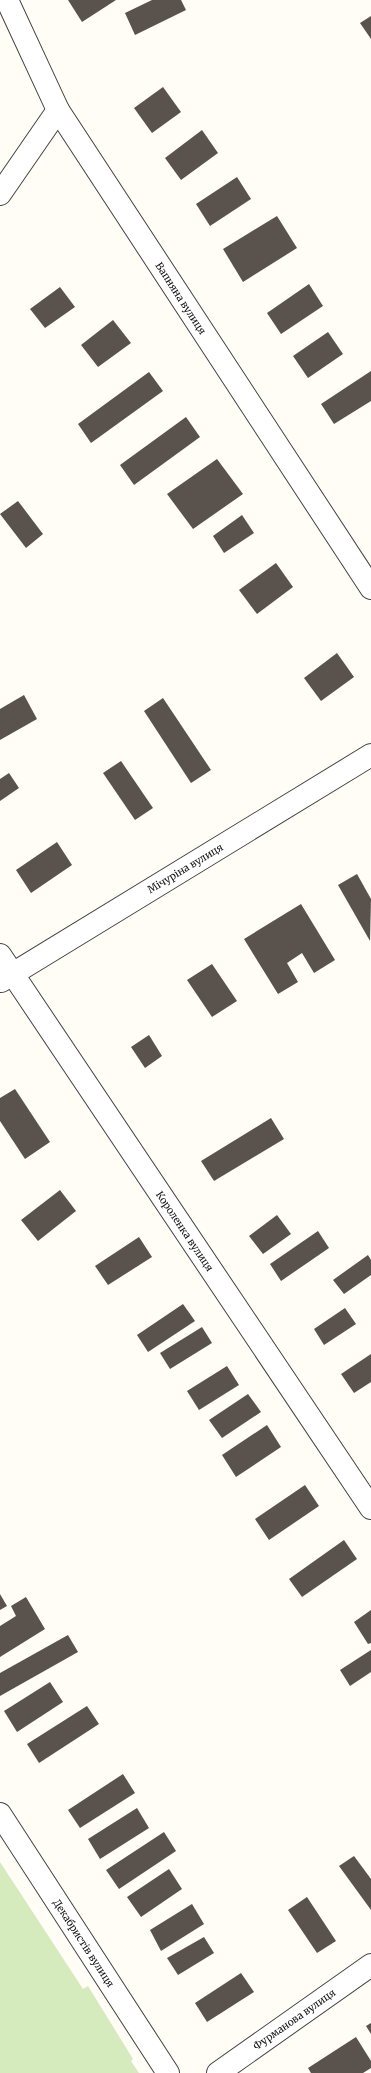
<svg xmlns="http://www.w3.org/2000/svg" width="371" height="2073" font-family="Merriweather,serif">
  <rect width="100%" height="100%" fill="#fffdf5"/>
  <!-- green -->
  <path fill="#d5ebbd" d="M 0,1862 L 83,1989 L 88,1986 L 133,2059 L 131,2061 L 139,2073 L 0,2073 Z"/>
  <!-- building -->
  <g fill="#5a524d">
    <path d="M 68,0 L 116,0 L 82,22 Z"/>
    <path d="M 152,0 L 181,0 L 186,10 L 135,35 L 125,13 Z"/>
    <path d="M 371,16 L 371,39 L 360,23 Z"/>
    <path d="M 163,87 L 181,112 L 152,133 L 134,108 Z"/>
    <path d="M 202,130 L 218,153 L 181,180 L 165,158 Z"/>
    <path d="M 237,177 L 251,199 L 210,226 L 196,204 Z"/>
    <path d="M 277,216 L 297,248 L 243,282 L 223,249 Z"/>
    <path d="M 309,284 L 323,306 L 281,334 L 267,313 Z"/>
    <path d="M 60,287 L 75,307 L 45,328 L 30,309 Z"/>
    <path d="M 113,320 L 131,343 L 98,367 L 81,345 Z"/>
    <path d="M 328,332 L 343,354 L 308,378 L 293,356 Z"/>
    <path d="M 371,371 L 371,401 L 334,424 L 321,404 Z"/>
    <path d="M 149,372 L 163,391 L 91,443 L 78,424 Z"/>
    <path d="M 186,417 L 200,437 L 134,485 L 120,465 Z"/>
    <path d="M 217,459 L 243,494 L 193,529 L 167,494 Z"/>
    <path d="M 18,501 L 43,534 L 26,548 L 0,514 Z"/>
    <path d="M 242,515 L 254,533 L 224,553 L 213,536 Z"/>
    <path d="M 276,563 L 293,587 L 257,614 L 239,590 Z"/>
    <path d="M 337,653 L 354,677 L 321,701 L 304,678 Z"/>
    <path d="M 24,695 L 37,719 L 0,740 L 0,709 Z"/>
    <path d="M 163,698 L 211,770 L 191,783 L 144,711 Z"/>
    <path d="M 121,761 L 153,808 L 135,820 L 103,773 Z"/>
    <path d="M 9,773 L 19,788 L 0,801 L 0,779 Z"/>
    <path d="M 57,842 L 72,865 L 31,893 L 16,870 Z"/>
    <path d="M 357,874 L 371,899 L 370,941 L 338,885 Z"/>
    <path d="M 301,904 L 335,960 L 314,973 L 302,953 L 287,963 L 298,982 L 278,994 L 244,939 Z"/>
    <path d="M 212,964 L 237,1001 L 212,1017 L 187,980 Z"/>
    <path d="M 149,1035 L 162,1056 L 145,1068 L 131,1047 Z"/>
    <path d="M 15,1089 L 50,1142 L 25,1159 L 0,1121 L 0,1098 Z"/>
    <path d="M 271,1118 L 284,1139 L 214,1181 L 201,1161 Z"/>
    <path d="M 60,1190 L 76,1211 L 38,1241 L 21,1220 Z"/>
    <path d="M 277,1215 L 291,1234 L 263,1254 L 249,1236 Z"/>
    <path d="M 318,1231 L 329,1248 L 281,1281 L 270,1264 Z"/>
    <path d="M 139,1237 L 152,1257 L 108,1285 L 95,1266 Z"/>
    <path d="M 368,1255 L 371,1260 L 371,1275 L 344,1294 L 333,1280 Z"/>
    <path d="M 183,1304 L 195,1321 L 148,1352 L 137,1335 Z"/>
    <path d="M 345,1308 L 356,1324 L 324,1345 L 314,1329 Z"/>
    <path d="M 202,1327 L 212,1343 L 170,1369 L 160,1353 Z"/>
    <path d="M 371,1354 L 371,1382 L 354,1393 L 341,1374 Z"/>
    <path d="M 227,1366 L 239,1385 L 199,1410 L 187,1391 Z"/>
    <path d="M 248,1394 L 261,1412 L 222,1438 L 209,1420 Z"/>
    <path d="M 267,1425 L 281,1447 L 236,1477 L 222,1455 Z"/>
    <path d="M 305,1485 L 319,1506 L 269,1540 L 255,1519 Z"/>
    <path d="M 344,1540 L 357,1559 L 302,1597 L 289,1579 Z"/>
    <path d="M 0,1594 L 7,1606 L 0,1610 Z"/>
    <path d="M 26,1597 L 45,1629 L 0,1657 L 0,1626 L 16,1616 L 11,1606 Z"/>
    <path d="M 371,1610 L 371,1643 L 368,1644 L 354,1622 Z"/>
    <path d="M 68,1635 L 78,1652 L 0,1696 L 0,1673 Z"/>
    <path d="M 371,1650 L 371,1672 L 350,1686 L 340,1670 Z"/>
    <path d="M 50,1682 L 63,1702 L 17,1732 L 4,1711 Z"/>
    <path d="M 87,1706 L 99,1724 L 39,1763 L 27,1744 Z"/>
    <path d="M 123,1774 L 135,1793 L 80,1828 L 68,1810 Z"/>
    <path d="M 137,1808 L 149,1828 L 100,1859 L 88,1839 Z"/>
    <path d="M 164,1832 L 176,1851 L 119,1889 L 106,1870 Z"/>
    <path d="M 354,1856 L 371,1879 L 371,1910 L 339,1866 Z"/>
    <path d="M 169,1869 L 182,1889 L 141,1917 L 127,1897 Z"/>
    <path d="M 307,1897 L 336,1941 L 317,1953 L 288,1910 Z"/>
    <path d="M 192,1904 L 204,1924 L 161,1951 L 150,1930 Z"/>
    <path d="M 204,1937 L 214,1953 L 178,1975 L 167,1958 Z"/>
    <path d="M 241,1973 L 254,1992 L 207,2022 L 195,2003 Z"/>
    <path d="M 371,2023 L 371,2034 L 366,2026 Z"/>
    <path d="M 356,2037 L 371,2061 L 371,2068 L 363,2073 L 311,2073 L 308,2068 Z"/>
  </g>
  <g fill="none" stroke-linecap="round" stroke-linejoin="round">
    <defs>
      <g id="street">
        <path d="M 7,0 L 58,110 L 371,588"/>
        <path d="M 0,194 L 58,110"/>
        <path d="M 0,955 L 371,1508"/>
        <path d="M 1,981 L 371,755"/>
        <path d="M 0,1814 L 168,2073"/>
        <path d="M 218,2073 L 371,1965"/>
      </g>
    </defs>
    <!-- street casing -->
    <use href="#street" stroke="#444" stroke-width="24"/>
    <!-- street -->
    <use href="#street" stroke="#fff" stroke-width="22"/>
  </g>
  <g text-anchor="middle" stroke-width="4" stroke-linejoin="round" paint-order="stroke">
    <!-- street labels -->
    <g font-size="10" fill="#111" stroke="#fff">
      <text transform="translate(181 298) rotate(57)" y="4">Вапняна вулиця</text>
      <text transform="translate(185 868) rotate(-31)" y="4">Мічуріна вулиця</text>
      <text transform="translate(185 1231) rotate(56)" y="4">Короленка вулиця</text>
      <text transform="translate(84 1943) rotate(57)" y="4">Декабристів вулиця</text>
      <text transform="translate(294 2019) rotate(-35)" y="4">Фурманова вулиця</text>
    </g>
  </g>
</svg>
